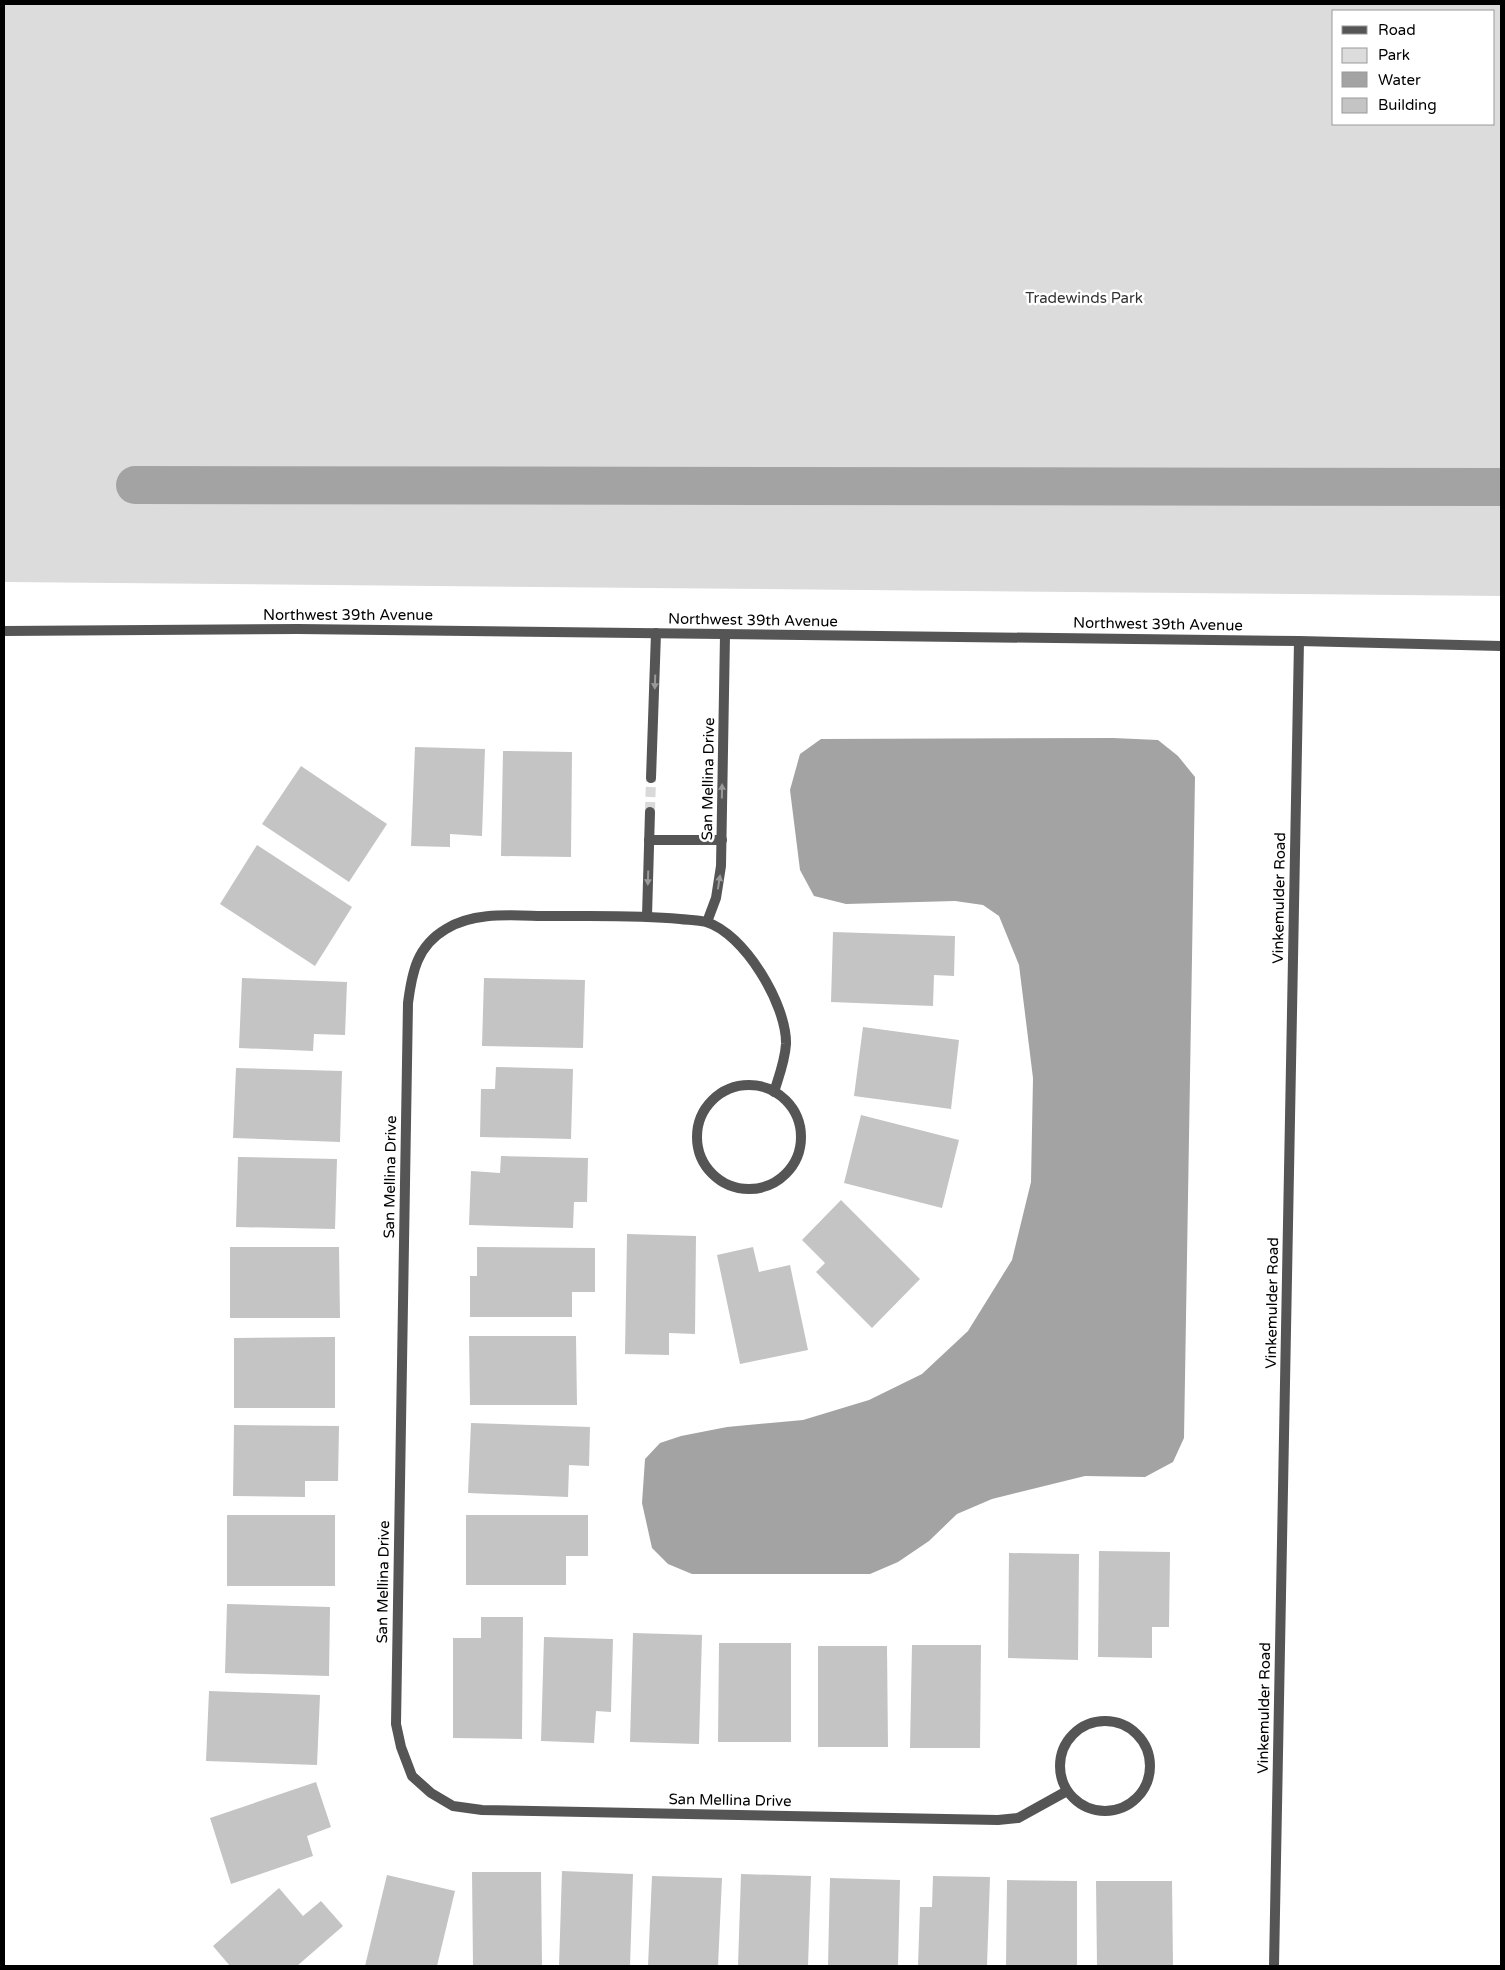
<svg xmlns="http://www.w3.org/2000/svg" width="1505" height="1970" font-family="'Varela Round',sans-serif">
  <rect width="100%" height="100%" fill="#fff"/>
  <!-- green -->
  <path fill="#dcdcdc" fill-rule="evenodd" d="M 4,4 L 1501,4 L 1501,596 L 4,582 ZM 1334,11 L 1494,11 L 1494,124 L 1334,124 Z"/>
  <!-- water -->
  <path fill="#a3a3a3" d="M 1113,738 L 1158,740 L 1178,756 L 1195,777 L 1184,1438 L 1173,1462 L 1145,1477 L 1085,1476 L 992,1499 L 957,1514 L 929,1541 L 898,1562 L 870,1574 L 692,1574 L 668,1564 L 652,1548 L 642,1503 L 645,1459 L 660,1443 L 681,1436 L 727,1427 L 803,1420 L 869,1400 L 922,1374 L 968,1331 L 1012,1260 L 1031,1182 L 1033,1078 L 1019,965 L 999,916 L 983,905 L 955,901 L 846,904 L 814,896 L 800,870 L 790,790 L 800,754 L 821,739 Z"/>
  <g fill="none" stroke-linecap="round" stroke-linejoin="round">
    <!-- canal -->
    <path stroke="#a3a3a3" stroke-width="38" d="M 135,485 L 1501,487"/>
  </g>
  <!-- building -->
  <g fill="#c4c4c4">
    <path d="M 415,747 L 485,749 L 482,836 L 450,834 L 450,847 L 411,846 Z"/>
    <path d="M 503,751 L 572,752 L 571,857 L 501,856 Z"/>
    <path d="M 301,766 L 387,824 L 349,882 L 262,824 Z"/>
    <path d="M 257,845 L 352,907 L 315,966 L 220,904 Z"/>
    <path d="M 833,932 L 955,936 L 954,976 L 934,975 L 933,1006 L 831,1002 Z"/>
    <path d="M 242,978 L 347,982 L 345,1035 L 314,1034 L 313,1051 L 239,1048 Z"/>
    <path d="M 484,978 L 585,980 L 583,1048 L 482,1046 Z"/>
    <path d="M 863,1027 L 959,1040 L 951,1109 L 854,1096 Z"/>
    <path d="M 496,1067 L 573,1069 L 571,1139 L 480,1137 L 481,1089 L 495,1089 Z"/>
    <path d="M 236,1068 L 342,1071 L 340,1142 L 233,1138 Z"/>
    <path d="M 861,1115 L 959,1140 L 942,1208 L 844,1183 Z"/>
    <path d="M 501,1156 L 588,1158 L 587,1202 L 574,1202 L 573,1228 L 469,1225 L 471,1171 L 500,1173 Z"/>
    <path d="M 238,1157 L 337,1159 L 335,1229 L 236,1227 Z"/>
    <path d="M 841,1200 L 920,1279 L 872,1328 L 816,1272 L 825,1263 L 802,1240 Z"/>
    <path d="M 627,1234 L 696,1236 L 695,1334 L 669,1333 L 669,1355 L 625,1354 Z"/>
    <path d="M 230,1247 L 339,1247 L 340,1318 L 230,1318 Z"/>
    <path d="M 477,1247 L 595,1248 L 595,1292 L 572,1292 L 572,1317 L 470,1317 L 470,1276 L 477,1276 Z"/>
    <path d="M 753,1247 L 759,1272 L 790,1265 L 808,1350 L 740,1364 L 717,1255 Z"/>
    <path d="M 469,1336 L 576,1336 L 577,1405 L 470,1405 Z"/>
    <path d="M 335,1337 L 335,1408 L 234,1408 L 234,1338 Z"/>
    <path d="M 471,1423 L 590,1427 L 589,1466 L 569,1465 L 568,1497 L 468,1493 Z"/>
    <path d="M 234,1425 L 339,1426 L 338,1481 L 305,1481 L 305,1497 L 233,1496 Z"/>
    <rect x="227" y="1515" width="108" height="71"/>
    <path d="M 466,1515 L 588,1515 L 588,1556 L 566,1556 L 566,1585 L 466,1585 Z"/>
    <path d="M 1099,1551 L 1170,1552 L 1169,1627 L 1152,1627 L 1152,1658 L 1098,1657 Z"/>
    <path d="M 1009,1553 L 1079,1554 L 1078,1660 L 1008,1658 Z"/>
    <path d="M 227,1604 L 330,1607 L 329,1676 L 225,1673 Z"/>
    <path d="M 481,1617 L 523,1617 L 522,1739 L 453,1738 L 453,1638 L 481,1638 Z"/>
    <path d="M 633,1633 L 702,1635 L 699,1744 L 630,1742 Z"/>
    <path d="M 544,1637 L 613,1639 L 611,1712 L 596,1711 L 594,1743 L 541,1741 Z"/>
    <path d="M 719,1643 L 791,1643 L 791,1742 L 718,1742 Z"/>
    <path d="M 912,1645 L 981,1645 L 980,1748 L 910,1748 Z"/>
    <path d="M 818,1646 L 887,1646 L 888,1747 L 818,1747 Z"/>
    <path d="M 209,1691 L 320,1695 L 317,1765 L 206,1761 Z"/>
    <path d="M 316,1782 L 331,1827 L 307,1836 L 313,1856 L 231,1884 L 210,1818 Z"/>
    <path d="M 562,1871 L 633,1874 L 630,1966 L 559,1966 Z"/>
    <path d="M 472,1872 L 541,1872 L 542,1966 L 473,1966 Z"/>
    <path d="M 741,1874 L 811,1876 L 808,1966 L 738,1966 Z"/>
    <path d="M 387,1875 L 455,1891 L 437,1966 L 365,1966 Z"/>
    <path d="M 652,1876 L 722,1878 L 718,1966 L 648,1966 Z"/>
    <path d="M 933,1876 L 990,1877 L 987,1966 L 918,1966 L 920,1907 L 932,1907 Z"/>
    <path d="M 830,1878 L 900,1880 L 898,1966 L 828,1966 Z"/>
    <path d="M 1007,1880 L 1077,1881 L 1077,1966 L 1006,1966 Z"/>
    <path d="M 1096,1881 L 1172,1881 L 1173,1966 L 1097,1966 Z"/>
    <path d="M 279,1888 L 303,1916 L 321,1901 L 343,1926 L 297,1966 L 230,1966 L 213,1946 Z"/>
  </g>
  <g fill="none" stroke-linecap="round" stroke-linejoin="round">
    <!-- minor-tunnel -->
    <path stroke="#d9d9d9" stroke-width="10" stroke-dasharray="10 5" stroke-linecap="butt" d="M 650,812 L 651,778"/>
    <!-- minor -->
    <g stroke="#555" stroke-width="10">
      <path d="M 651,778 L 656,633"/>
      <path d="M 649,840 L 722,840"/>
      <path d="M 647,916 L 650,812"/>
      <path d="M 707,922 L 716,898 L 721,866 L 725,635"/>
      <circle cx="749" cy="1137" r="52"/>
      <path d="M 774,1092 C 779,1076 785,1061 786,1044 C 787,1005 744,933 706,922 C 698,920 688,920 680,919 C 639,915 599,916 558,916 C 523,917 478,909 446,929 C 417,946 412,972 408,1003 L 396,1724 L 401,1747 L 412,1776 L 431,1793 L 453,1806 L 482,1810 L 998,1820 L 1018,1818 L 1067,1791"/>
      <circle cx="1105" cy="1766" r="45"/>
      <path d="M 1274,1966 L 1299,641"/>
    </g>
    <!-- tertiary -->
    <path stroke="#555" stroke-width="10" d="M 4,631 L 298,629 L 1299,641 L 1501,646"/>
  </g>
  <!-- one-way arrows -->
  <defs><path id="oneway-solid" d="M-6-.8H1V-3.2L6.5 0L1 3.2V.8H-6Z" transform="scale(1.25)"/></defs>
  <g fill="#999">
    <use href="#oneway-solid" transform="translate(655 682) rotate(92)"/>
    <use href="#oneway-solid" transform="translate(722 791) rotate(-89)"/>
    <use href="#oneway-solid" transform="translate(648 878) rotate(92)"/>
    <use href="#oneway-solid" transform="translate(719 882) rotate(-81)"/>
  </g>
  <g text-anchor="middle" stroke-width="5" stroke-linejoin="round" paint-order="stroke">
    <!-- park labels -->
    <g font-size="15" fill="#333" stroke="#fff">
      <text x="1084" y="303">Tradewinds Park</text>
    </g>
    <!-- street labels -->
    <g font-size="15" fill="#000" stroke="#fff">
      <text x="348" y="620">Northwest 39th Avenue</text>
      <text transform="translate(753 620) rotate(1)" y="5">Northwest 39th Avenue</text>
      <text transform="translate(1158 624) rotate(1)" y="5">Northwest 39th Avenue</text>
      <text transform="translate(708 779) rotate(-89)" y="5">San Mellina Drive</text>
      <text transform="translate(1279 898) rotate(-89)" y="5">Vinkemulder Road</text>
      <text transform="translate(390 1177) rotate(-89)" y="5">San Mellina Drive</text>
      <text transform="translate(1272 1303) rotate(-89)" y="5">Vinkemulder Road</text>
      <text transform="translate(383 1582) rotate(-89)" y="5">San Mellina Drive</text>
      <text transform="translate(1264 1708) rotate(-89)" y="5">Vinkemulder Road</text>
      <text transform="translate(730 1800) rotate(1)" y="5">San Mellina Drive</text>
    </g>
  </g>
  <!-- border -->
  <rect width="1505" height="1970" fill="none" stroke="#000000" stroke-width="10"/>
  <!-- legend -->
  <rect x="1332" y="10" width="162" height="115" fill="#ffffff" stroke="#999999"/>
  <rect x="1342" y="26" width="25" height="8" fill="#555555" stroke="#999999"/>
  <text x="1378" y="35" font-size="15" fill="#000000">Road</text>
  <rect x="1342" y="48" width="25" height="15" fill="#dcdcdc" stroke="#999999"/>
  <text x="1378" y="60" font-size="15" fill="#000000">Park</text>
  <rect x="1342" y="72" width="25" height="15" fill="#a3a3a3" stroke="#999999"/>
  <text x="1378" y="85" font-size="15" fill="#000000">Water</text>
  <rect x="1342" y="98" width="25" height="15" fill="#c4c4c4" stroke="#999999"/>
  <text x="1378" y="110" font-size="15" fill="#000000">Building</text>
</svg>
